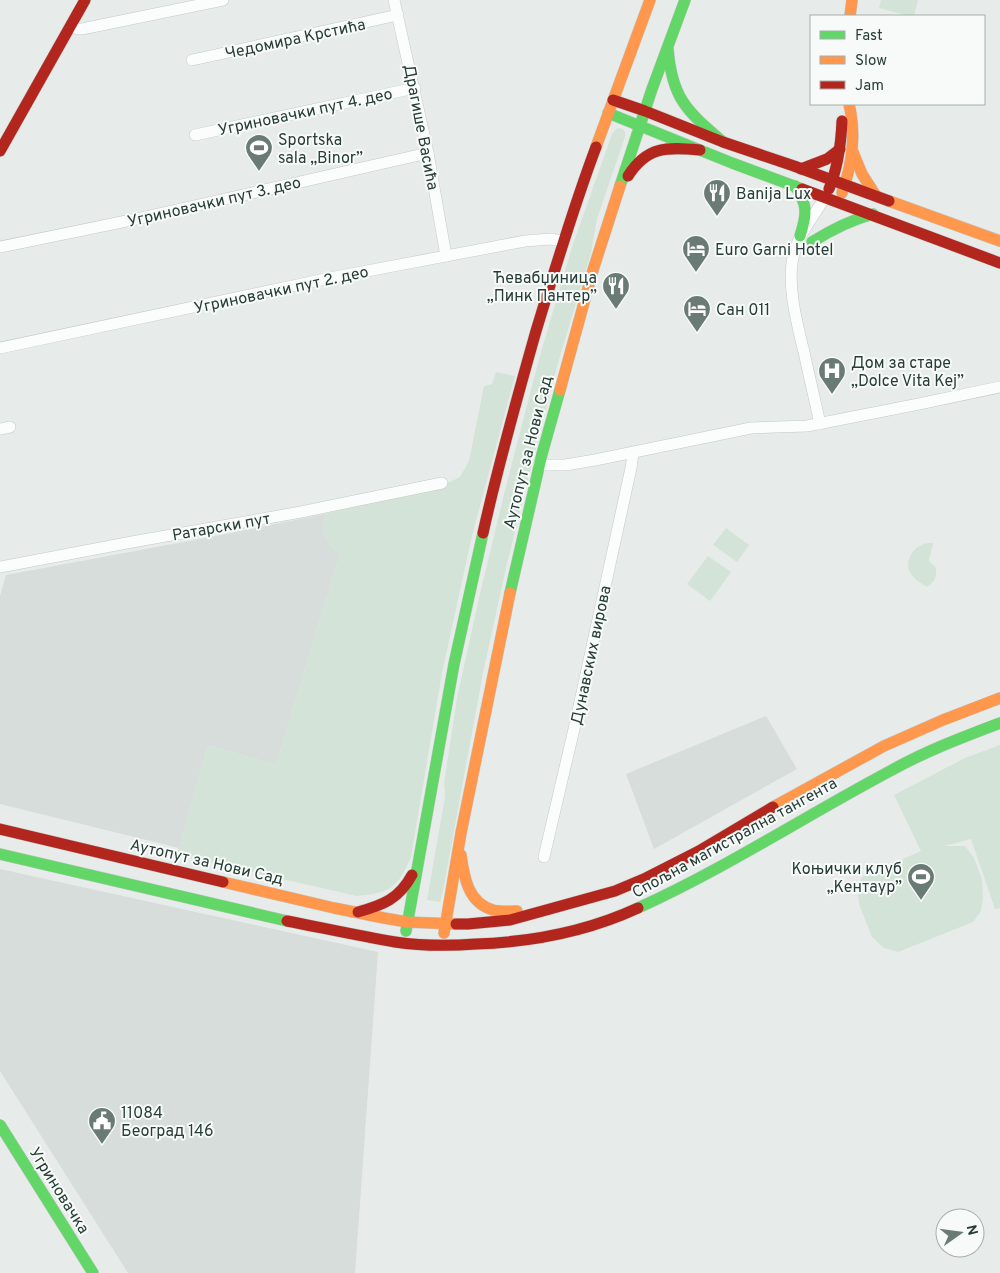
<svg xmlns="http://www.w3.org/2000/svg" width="1000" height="1273" font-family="Overpass,sans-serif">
  <rect width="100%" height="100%" fill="#e7ecea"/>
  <!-- built -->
  <g fill="#d6ddda">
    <path d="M 325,514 L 323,531 L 330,546 L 340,554 L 276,765 L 208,745 L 179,848 L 0,804 L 0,596 L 6,575 L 221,535 Z"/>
    <path d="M 766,716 L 797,769 L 654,849 L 626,774 Z"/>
    <path d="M 0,869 L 378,952 L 355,1273 L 128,1273 L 0,1071 Z"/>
  </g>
  <!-- green -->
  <g fill="#d3e3d7">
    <path d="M 881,0 L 918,0 L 914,16 L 909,16 L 879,8 Z"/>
    <path d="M 618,128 C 624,128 626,132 625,137 L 597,219 L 591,253 L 558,363 L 534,455 L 506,568 L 483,673 L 443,891 L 440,902 L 427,900 L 445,797 L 444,783 L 457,698 L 479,598 L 507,482 L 539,359 L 572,247 L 612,134 L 615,130 Z"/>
    <path d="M 496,372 L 515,376 L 472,536 L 442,673 L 411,857 C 397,889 392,892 357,896 L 177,855 L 208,745 L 276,765 L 340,554 L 330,546 L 323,531 L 325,514 L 450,482 L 460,477 L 469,461 L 484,386 L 492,384 Z"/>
    <path d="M 726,528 L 749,545 L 737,562 L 713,545 Z"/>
    <path d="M 933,543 L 929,561 L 936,568 C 937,578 935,581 927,587 C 921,583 915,580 911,574 C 904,564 911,549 922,545 C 925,543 929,543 933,543 Z"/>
    <path d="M 708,556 L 731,572 L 710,601 L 687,584 Z"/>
    <path d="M 1000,745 L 1000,908 L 995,909 L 971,839 L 945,846 L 965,846 L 974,858 L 982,879 L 983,898 L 981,911 L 973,922 L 898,952 L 884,948 L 872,937 L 859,904 L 857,888 L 862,877 L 921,851 L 894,795 L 965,758 Z"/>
  </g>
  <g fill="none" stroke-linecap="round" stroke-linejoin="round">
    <defs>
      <g id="street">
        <path d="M 394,0 L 428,153 L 446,256"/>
        <path d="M 71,27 L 78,29 L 82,29 L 223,0"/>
        <path d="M 192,60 L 398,15"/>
        <path d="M 195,135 L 415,88"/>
        <path d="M 0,247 L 146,217 L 428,153"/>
        <path d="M 0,348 L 330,278 L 525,241 L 550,239 L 563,241"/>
        <path d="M 820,424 C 815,400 809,376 804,352 C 797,324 785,279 795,250 C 801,230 815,215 825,197"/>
        <path d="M 0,429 L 10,427"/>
        <path d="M 539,465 L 565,465 L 595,460 L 751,428 L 807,426 L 914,405 L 1000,387"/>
        <path d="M 0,567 L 132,542 L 301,512 L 442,483"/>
        <path d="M 544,857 L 574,729 L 631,468 L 633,453"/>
      </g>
      <g id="fast">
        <path d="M 668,49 C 672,99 687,111 723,142"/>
        <path d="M 608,113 L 732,163 L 802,189"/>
        <path d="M 620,186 L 652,89 L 685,0"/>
        <path d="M 795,186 C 808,205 807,214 800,236"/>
        <path d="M 812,242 C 831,230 851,220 873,214"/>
        <path d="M 510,593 L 542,454 L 560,390"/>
        <path d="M 0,854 L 287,921"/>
        <path d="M 638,908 C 726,868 807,815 892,770 C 926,751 963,737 1000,723"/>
        <path d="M 406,931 L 454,664 L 483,533"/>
        <path d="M 0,1125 L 93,1273"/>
      </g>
      <g id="slow">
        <path d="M 850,16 L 852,0"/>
        <path d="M 596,147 L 650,0"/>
        <path d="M 853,152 L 862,174 L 876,196"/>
        <path d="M 842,193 C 852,165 856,133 849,104"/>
        <path d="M 889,201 L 1000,241"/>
        <path d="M 560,390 L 593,270 L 620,186"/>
        <path d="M 773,807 L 884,746 L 943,720 L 1000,698"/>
        <path d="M 461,855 C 464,877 468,903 493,910 C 501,912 509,911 517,911"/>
        <path d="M 223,882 L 334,908 L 384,918 L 407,922 L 456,924"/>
        <path d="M 444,933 L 461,833 L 510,593"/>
      </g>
      <g id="jam">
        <path d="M 613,100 L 645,111 L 723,142 L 794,166 L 889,201"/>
        <path d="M 0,151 L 85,0"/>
        <path d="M 801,169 L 827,159 L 840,149"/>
        <path d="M 628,176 C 647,146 667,147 700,150"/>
        <path d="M 802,189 L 1000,263"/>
        <path d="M 829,189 C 838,167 841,145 842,121"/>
        <path d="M 483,533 C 498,465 517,398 536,331 C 555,269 573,208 596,147"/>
        <path d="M 0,829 L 223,882"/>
        <path d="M 358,912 C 383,905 399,899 412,875"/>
        <path d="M 287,921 C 323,928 359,936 395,942 C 422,946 449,946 476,944 C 533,942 586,932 638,908"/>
        <path d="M 456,924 L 468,924 L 510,920 L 615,891 L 646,878 L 699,851 L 773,807"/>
      </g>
    </defs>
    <!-- street casing -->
    <use href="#street" stroke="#c4c9c7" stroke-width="12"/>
    <!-- fast casing -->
    <use href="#fast" stroke="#c4c9c7" stroke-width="12"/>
    <!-- slow casing -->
    <use href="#slow" stroke="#c4c9c7" stroke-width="12"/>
    <!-- jam casing -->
    <use href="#jam" stroke="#c4c9c7" stroke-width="12"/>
    <!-- street -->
    <use href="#street" stroke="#fbfcfc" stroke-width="11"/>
    <!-- fast -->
    <use href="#fast" stroke="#63d668" stroke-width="11"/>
    <!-- slow -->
    <use href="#slow" stroke="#ff974d" stroke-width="11"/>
    <!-- jam -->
    <use href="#jam" stroke="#b3261e" stroke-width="11"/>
  </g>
  <!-- icons -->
  <defs>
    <symbol id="stadium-pin" viewBox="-11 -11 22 30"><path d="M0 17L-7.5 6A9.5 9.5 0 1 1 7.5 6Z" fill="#6a7b76" stroke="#f7faf8"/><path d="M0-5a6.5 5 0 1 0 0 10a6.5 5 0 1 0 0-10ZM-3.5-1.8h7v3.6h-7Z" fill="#fff"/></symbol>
    <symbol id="restaurant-pin" viewBox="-11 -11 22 30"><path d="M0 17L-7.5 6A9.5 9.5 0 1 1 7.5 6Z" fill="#6a7b76" stroke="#f7faf8"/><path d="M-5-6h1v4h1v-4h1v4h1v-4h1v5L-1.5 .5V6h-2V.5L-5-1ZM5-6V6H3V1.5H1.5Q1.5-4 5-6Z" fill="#fff"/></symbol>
    <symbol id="hotel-pin" viewBox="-11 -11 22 30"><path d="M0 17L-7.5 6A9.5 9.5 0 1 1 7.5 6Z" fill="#6a7b76" stroke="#f7faf8"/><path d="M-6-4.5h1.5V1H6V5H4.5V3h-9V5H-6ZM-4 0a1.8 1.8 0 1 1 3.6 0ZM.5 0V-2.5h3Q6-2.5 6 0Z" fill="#fff"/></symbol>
    <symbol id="hospital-pin" viewBox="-11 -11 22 30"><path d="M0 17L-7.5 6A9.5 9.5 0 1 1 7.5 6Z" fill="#6a7b76" stroke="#f7faf8"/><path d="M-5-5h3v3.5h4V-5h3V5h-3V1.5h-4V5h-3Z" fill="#fff"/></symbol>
    <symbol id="civic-pin" viewBox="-11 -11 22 30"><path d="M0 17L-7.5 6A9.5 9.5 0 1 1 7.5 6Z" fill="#6a7b76" stroke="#f7faf8"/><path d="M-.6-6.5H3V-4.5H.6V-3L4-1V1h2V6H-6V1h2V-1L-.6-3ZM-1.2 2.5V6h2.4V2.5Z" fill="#fff"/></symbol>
  </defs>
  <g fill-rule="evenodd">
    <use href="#stadium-pin" x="243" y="132" width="32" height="43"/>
    <use href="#restaurant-pin" x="701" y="177" width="32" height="43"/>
    <use href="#hotel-pin" x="680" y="233" width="32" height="43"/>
    <use href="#restaurant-pin" x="600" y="270" width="32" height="43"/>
    <use href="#hotel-pin" x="681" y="293" width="32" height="43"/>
    <use href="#hospital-pin" x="816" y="355" width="32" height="43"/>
    <use href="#stadium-pin" x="905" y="861" width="32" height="43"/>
    <use href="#civic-pin" x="86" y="1105" width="32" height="43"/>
  </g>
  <g text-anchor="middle" stroke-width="4" stroke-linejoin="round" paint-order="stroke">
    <!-- street labels -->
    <g font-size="16" fill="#273e37" stroke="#f7faf8">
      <text transform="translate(295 38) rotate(-12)" y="6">Чедомира Крстића</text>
      <text transform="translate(305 111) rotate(-12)" y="6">Угриновачки пут 4. део</text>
      <text transform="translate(422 127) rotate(79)" y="6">Драгише Васића</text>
      <text transform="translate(214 201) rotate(-13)" y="6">Угриновачки пут 3. део</text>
      <text transform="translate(281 289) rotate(-12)" y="6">Угриновачки пут 2. део</text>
      <text transform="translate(527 452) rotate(-76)" y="6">Аутопут за Нови Сад</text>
      <text transform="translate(221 526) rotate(-10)" y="6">Ратарски пут</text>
      <text transform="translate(590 655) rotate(-78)" y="6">Дунавских вирова</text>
      <text transform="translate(734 837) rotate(-29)" y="6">Спољна магистрална тангента</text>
      <text transform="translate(207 861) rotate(13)" y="6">Аутопут за Нови Сад</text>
      <text transform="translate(60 1190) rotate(58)" y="6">Угриновачка</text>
    </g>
    <!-- poi labels -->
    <g font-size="16" fill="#273e37" stroke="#f7faf8" text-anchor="start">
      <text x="278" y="145">Sportska<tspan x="278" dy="18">sala „Binor”</tspan></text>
      <text x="736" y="199">Banija Lux</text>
      <text x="715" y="255">Euro Garni Hotel</text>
      <text x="597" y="283" text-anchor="end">Ћевабџиница<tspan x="597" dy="18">„Пинк Пантер”</tspan></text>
      <text x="716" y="315">Сан 011</text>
      <text x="851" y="368">Дом за старе<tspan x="851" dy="18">„Dolce Vita Kej”</tspan></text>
      <text x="902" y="874" text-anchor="end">Коњички клуб<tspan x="902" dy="18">„Кентаур”</tspan></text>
      <text x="121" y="1118">11084<tspan x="121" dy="18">Београд 146</tspan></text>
    </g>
  </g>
  <!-- legend -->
  <rect x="810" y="15" width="175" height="90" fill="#f7faf8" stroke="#a4afab"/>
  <rect x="820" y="31" width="25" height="8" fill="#63d668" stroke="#a4afab"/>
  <text x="855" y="40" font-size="15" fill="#273e37">Fast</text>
  <rect x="820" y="56" width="25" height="8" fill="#ff974d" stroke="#a4afab"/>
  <text x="855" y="65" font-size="15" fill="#273e37">Slow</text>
  <rect x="820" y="81" width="25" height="8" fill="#b3261e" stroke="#a4afab"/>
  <text x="855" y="90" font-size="15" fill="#273e37">Jam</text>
  <!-- north arrow -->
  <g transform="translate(960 1233) rotate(76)"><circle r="24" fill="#f7faf8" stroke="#a4afab"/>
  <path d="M0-4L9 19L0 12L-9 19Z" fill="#6a7b76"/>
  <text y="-8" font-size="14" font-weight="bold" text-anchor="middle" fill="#273e37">N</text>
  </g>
</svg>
